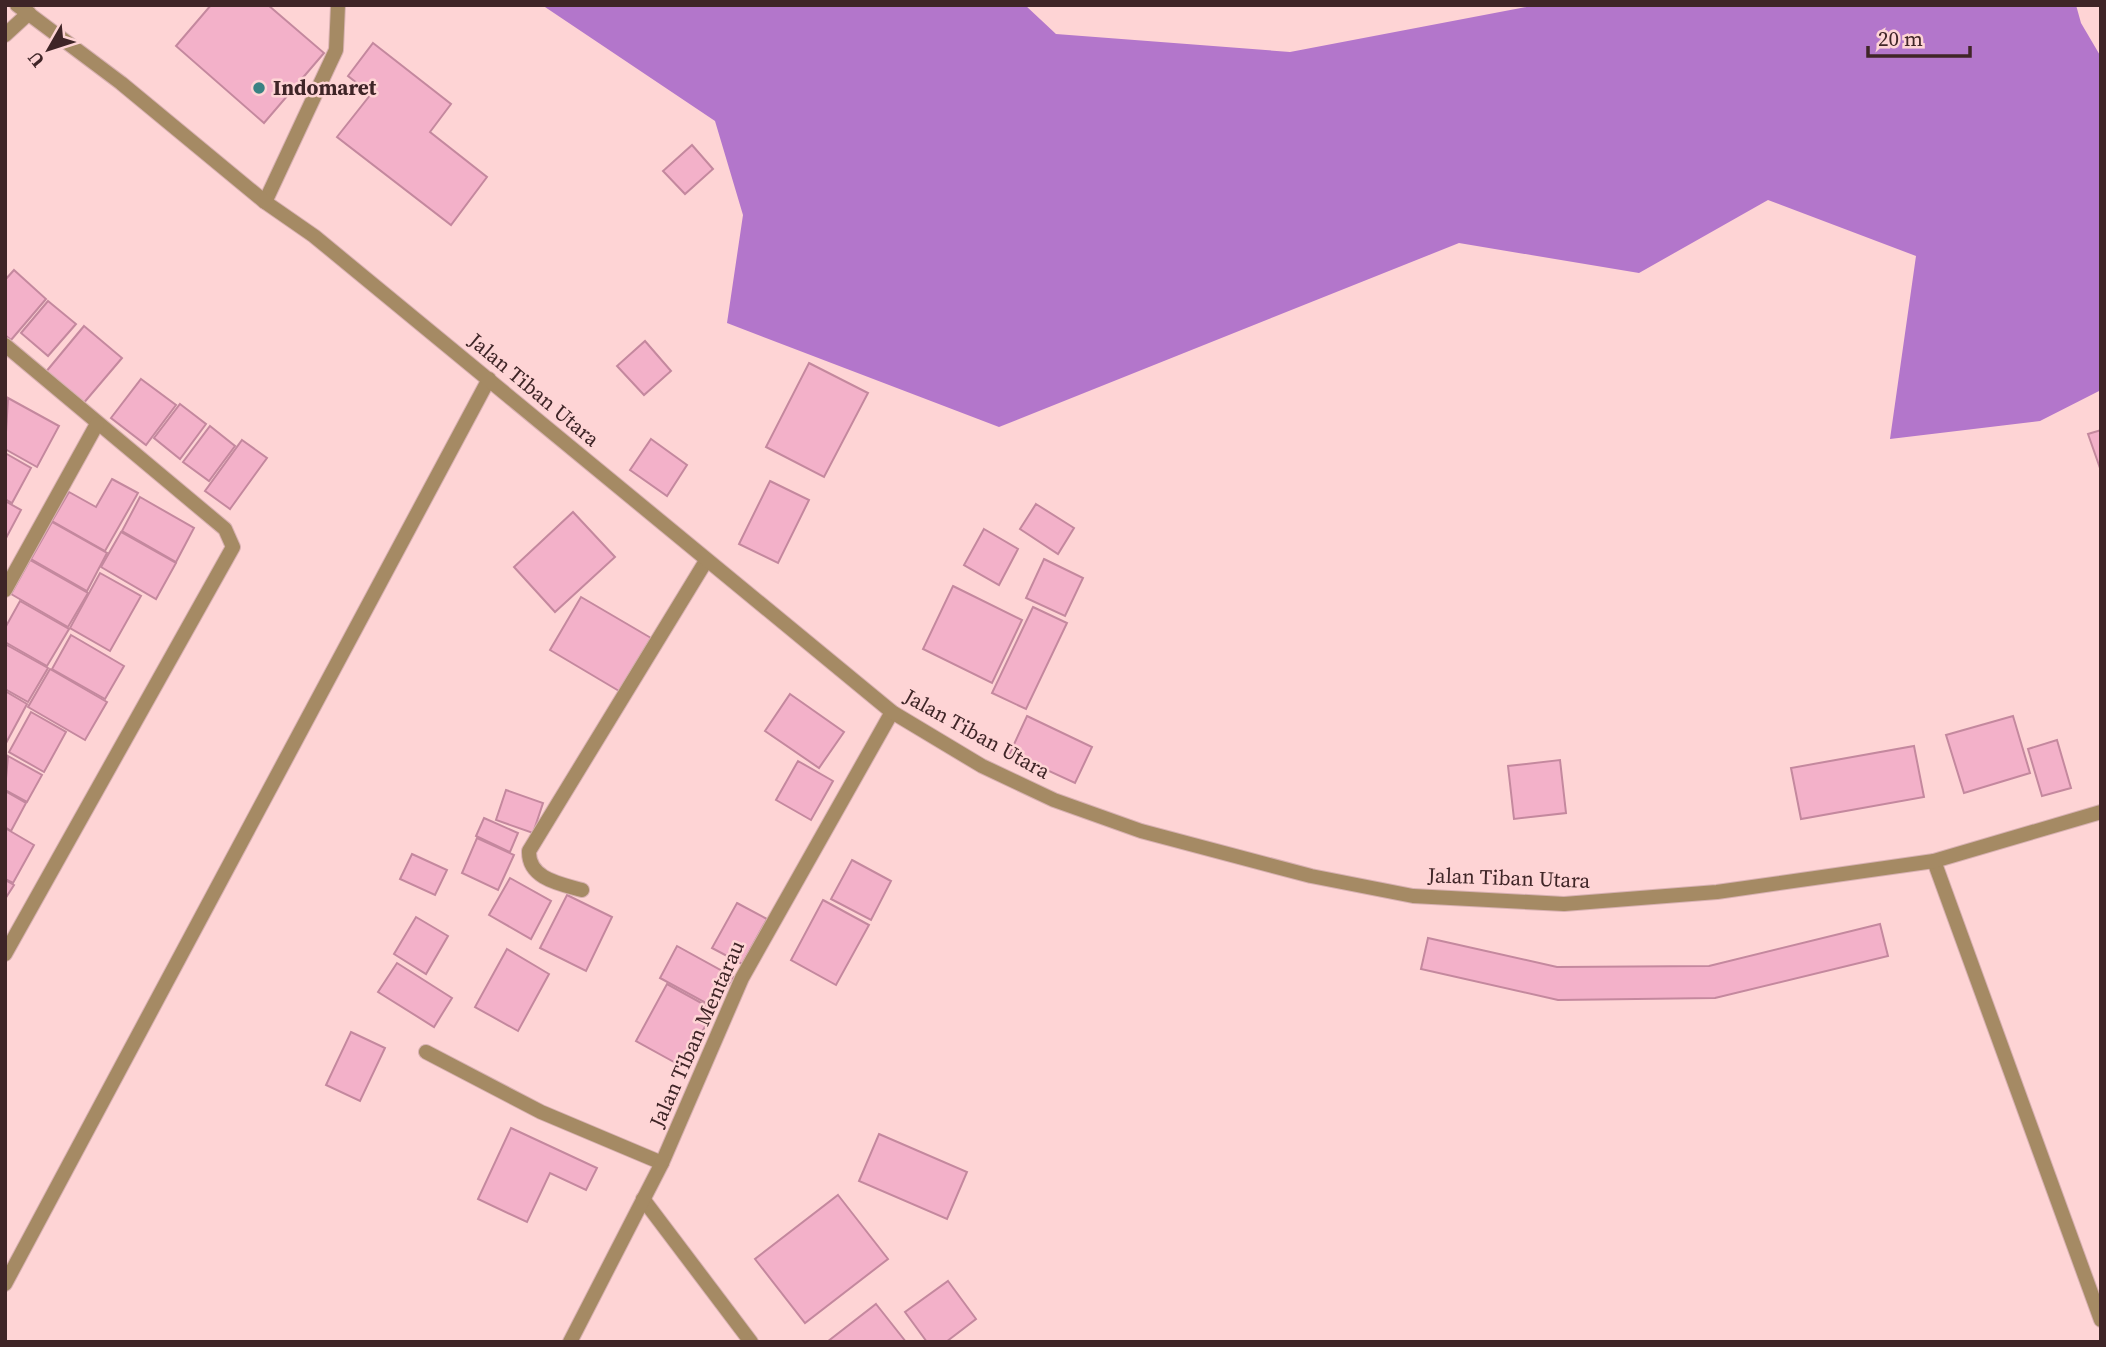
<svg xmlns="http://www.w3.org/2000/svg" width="2106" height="1347" font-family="'Source Serif 4',serif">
  <rect width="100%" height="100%" fill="#fed4d5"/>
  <!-- water -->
  <path fill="#b376cb" d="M 542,5 L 1025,5 L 1056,34 L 1290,52 L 1537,5 L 2076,5 L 2081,23 L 2101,57 L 2101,390 L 2040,421 L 1890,439 L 1916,256 L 1768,200 L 1639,273 L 1459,243 L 999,427 L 727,323 L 743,215 L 715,121 Z"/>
  <!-- building -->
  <g fill="#f3b1c9" stroke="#c4889e" stroke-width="2">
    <path d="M 211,5 L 268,5 L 324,53 L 264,123 L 176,46 Z"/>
    <path d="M 373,43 L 451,104 L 430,132 L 487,177 L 451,225 L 337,137 L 371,94 L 348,76 Z"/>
    <path d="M 692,145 L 713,169 L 685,194 L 663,171 Z"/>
    <path d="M 14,270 L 46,299 L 11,340 L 5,335 L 5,280 Z"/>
    <path d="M 48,301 L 76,324 L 48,356 L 21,333 Z"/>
    <path d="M 84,326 L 122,358 L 82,405 L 45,373 Z"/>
    <path d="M 645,341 L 671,371 L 644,395 L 617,366 Z"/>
    <path d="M 809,363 L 868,393 L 824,477 L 766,447 Z"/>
    <path d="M 141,379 L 176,405 L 146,445 L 111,418 Z"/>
    <path d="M 8,398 L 59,426 L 37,467 L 5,449 Z"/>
    <path d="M 180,404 L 206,424 L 180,459 L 154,438 Z"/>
    <path d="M 210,426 L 235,446 L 209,481 L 183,462 Z"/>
    <path d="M 2101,430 L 2101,471 L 2088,434 Z"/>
    <path d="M 651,439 L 687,465 L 667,496 L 630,470 Z"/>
    <path d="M 242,440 L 267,458 L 230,509 L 205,491 Z"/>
    <path d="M 5,453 L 31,468 L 12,503 L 5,499 Z"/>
    <path d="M 112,479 L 138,493 L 105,551 L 52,521 L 69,492 L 96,507 Z"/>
    <path d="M 770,481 L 809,500 L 778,563 L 739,544 Z"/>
    <path d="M 140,497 L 194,528 L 176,562 L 122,531 Z"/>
    <path d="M 5,501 L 21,510 L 5,540 Z"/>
    <path d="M 1036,504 L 1074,528 L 1058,554 L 1020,529 Z"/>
    <path d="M 573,512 L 615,557 L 555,612 L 514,567 Z"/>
    <path d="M 52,522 L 107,553 L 87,591 L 31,559 Z"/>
    <path d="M 984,529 L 1018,549 L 999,585 L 964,565 Z"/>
    <path d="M 121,532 L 176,563 L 156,599 L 101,567 Z"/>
    <path d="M 1044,559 L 1083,578 L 1065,616 L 1026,598 Z"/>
    <path d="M 30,560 L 88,593 L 68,627 L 11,594 Z"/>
    <path d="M 100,573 L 141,596 L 110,651 L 70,628 Z"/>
    <path d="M 953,586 L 1022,620 L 992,683 L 923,649 Z"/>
    <path d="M 581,597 L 651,638 L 619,691 L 550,650 Z"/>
    <path d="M 20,601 L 69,629 L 47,666 L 5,642 L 5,628 Z"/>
    <path d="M 1033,607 L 1067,623 L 1026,709 L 992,693 Z"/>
    <path d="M 71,635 L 124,666 L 105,699 L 52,669 Z"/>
    <path d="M 5,644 L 48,668 L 28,702 L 5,689 Z"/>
    <path d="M 50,669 L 107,702 L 85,740 L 28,707 Z"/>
    <path d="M 5,691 L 27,704 L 6,743 L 5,742 Z"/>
    <path d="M 790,694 L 844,732 L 819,768 L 765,731 Z"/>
    <path d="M 31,712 L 66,732 L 44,772 L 9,752 Z"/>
    <path d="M 1027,716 L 1092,747 L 1075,783 L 1010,753 Z"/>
    <path d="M 2013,716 L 2030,773 L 1964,793 L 1946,735 Z"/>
    <path d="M 2057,740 L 2071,788 L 2042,796 L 2028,749 Z"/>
    <path d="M 1914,746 L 1924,797 L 1801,819 L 1791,768 Z"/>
    <path d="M 8,756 L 42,775 L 27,802 L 5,790 Z"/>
    <path d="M 1560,760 L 1566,813 L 1514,819 L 1508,766 Z"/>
    <path d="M 798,761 L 833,781 L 811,820 L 776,800 Z"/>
    <path d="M 506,790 L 543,803 L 533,833 L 496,820 Z"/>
    <path d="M 5,791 L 26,803 L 11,831 L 5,827 Z"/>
    <path d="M 484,818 L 518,833 L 510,852 L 476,836 Z"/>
    <path d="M 5,828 L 34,845 L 13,883 L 5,879 Z"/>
    <path d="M 477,838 L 514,855 L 498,890 L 462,873 Z"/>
    <path d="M 412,854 L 447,870 L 435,895 L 400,879 Z"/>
    <path d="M 852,860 L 891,881 L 871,920 L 831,899 Z"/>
    <path d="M 510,878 L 551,901 L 531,939 L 489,915 Z"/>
    <path d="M 5,880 L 14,885 L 5,899 Z"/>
    <path d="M 567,895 L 612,917 L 586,971 L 540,948 Z"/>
    <path d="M 823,900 L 869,925 L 836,985 L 791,960 Z"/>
    <path d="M 737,903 L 767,919 L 742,964 L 712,948 Z"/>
    <path d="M 416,917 L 448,936 L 426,974 L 394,954 Z"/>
    <path d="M 1880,924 L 1888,956 L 1715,998 L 1558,1000 L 1421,969 L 1428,938 L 1557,967 L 1709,966 Z"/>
    <path d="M 677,946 L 733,977 L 715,1008 L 660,978 Z"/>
    <path d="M 507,949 L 549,974 L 518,1031 L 475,1007 Z"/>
    <path d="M 397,963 L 452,998 L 434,1027 L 378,992 Z"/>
    <path d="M 667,984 L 714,1010 L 683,1067 L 636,1041 Z"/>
    <path d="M 351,1032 L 385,1048 L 360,1101 L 326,1085 Z"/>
    <path d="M 511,1128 L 597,1168 L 586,1190 L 550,1173 L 527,1222 L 478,1199 Z"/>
    <path d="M 879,1134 L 967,1172 L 947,1219 L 859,1181 Z"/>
    <path d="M 838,1195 L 888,1259 L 805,1323 L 755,1259 Z"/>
    <path d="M 948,1281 L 976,1319 L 946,1342 L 927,1342 L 905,1312 Z"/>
    <path d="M 876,1304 L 906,1342 L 827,1342 Z"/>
  </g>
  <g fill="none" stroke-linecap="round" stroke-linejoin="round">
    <defs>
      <path id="service" d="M 5,35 L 29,13"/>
      <g id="minor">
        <path d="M 265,202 L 336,50 L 338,5"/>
        <path d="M 5,345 L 225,529 L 233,547 L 5,954"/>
        <path d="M 5,590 L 97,424"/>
        <path d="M 1934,861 L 2101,1320"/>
        <path d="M 582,890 C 561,884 528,879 529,851 L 706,561"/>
        <path d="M 426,1052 L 541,1112 L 662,1163"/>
        <path d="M 643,1199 L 751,1342"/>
        <path d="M 5,1284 L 489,379"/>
        <path d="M 570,1342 L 662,1163 L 742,978 L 892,712"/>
      </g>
      <path id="tertiary" d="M 17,5 L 121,83 L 265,202 L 314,236 L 892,712 L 982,766 L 1054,800 L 1141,831 L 1311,876 L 1413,896 L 1564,904 L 1717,892 L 1934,861 L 2101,812"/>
    </defs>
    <!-- service casing -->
    <use href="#service" stroke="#d8b1b2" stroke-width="16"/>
    <!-- minor casing -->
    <use href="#minor" stroke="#d8b1b2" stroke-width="16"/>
    <!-- tertiary casing -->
    <use href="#tertiary" stroke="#d8b1b2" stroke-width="16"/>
    <!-- service -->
    <use href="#service" stroke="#a58a64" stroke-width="14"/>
    <!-- minor -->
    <use href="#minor" stroke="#a58a64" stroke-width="14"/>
    <!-- tertiary -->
    <use href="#tertiary" stroke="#a58a64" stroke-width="14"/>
  </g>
  <!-- markers -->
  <circle fill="#3a8283" stroke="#fed4d5" stroke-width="2.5" cx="259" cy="88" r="7"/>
  <g text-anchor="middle" stroke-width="5" stroke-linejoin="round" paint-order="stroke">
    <!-- poi labels -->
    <g font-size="21" font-weight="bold" fill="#3f2527" stroke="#fed4d5" text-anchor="start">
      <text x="273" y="95">Indomaret</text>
    </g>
    <!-- street labels -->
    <g font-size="21" fill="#3f2527" stroke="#fed4d5">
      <text transform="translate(534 390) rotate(40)" y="7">Jalan Tiban Utara</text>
      <text transform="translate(977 734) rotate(29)" y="7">Jalan Tiban Utara</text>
      <text transform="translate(1509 878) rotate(2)" y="7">Jalan Tiban Utara</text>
      <text transform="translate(697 1034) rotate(-66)" y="7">Jalan Tiban Mentarau</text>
    </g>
  </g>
  <!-- border -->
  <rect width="2106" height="1347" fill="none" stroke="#3f2527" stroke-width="14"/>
  <!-- north arrow -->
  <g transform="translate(49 49) rotate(231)" stroke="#fed4d5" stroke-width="5" paint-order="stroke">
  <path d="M0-5L12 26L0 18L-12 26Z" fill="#3f2527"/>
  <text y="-10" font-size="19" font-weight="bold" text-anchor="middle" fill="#3f2527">U</text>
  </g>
  <!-- scale -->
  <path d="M1868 46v10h102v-10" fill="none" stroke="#3f2527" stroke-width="3.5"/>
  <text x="1878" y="46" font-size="21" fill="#3f2527" stroke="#fed4d5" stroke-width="5" paint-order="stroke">20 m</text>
</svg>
